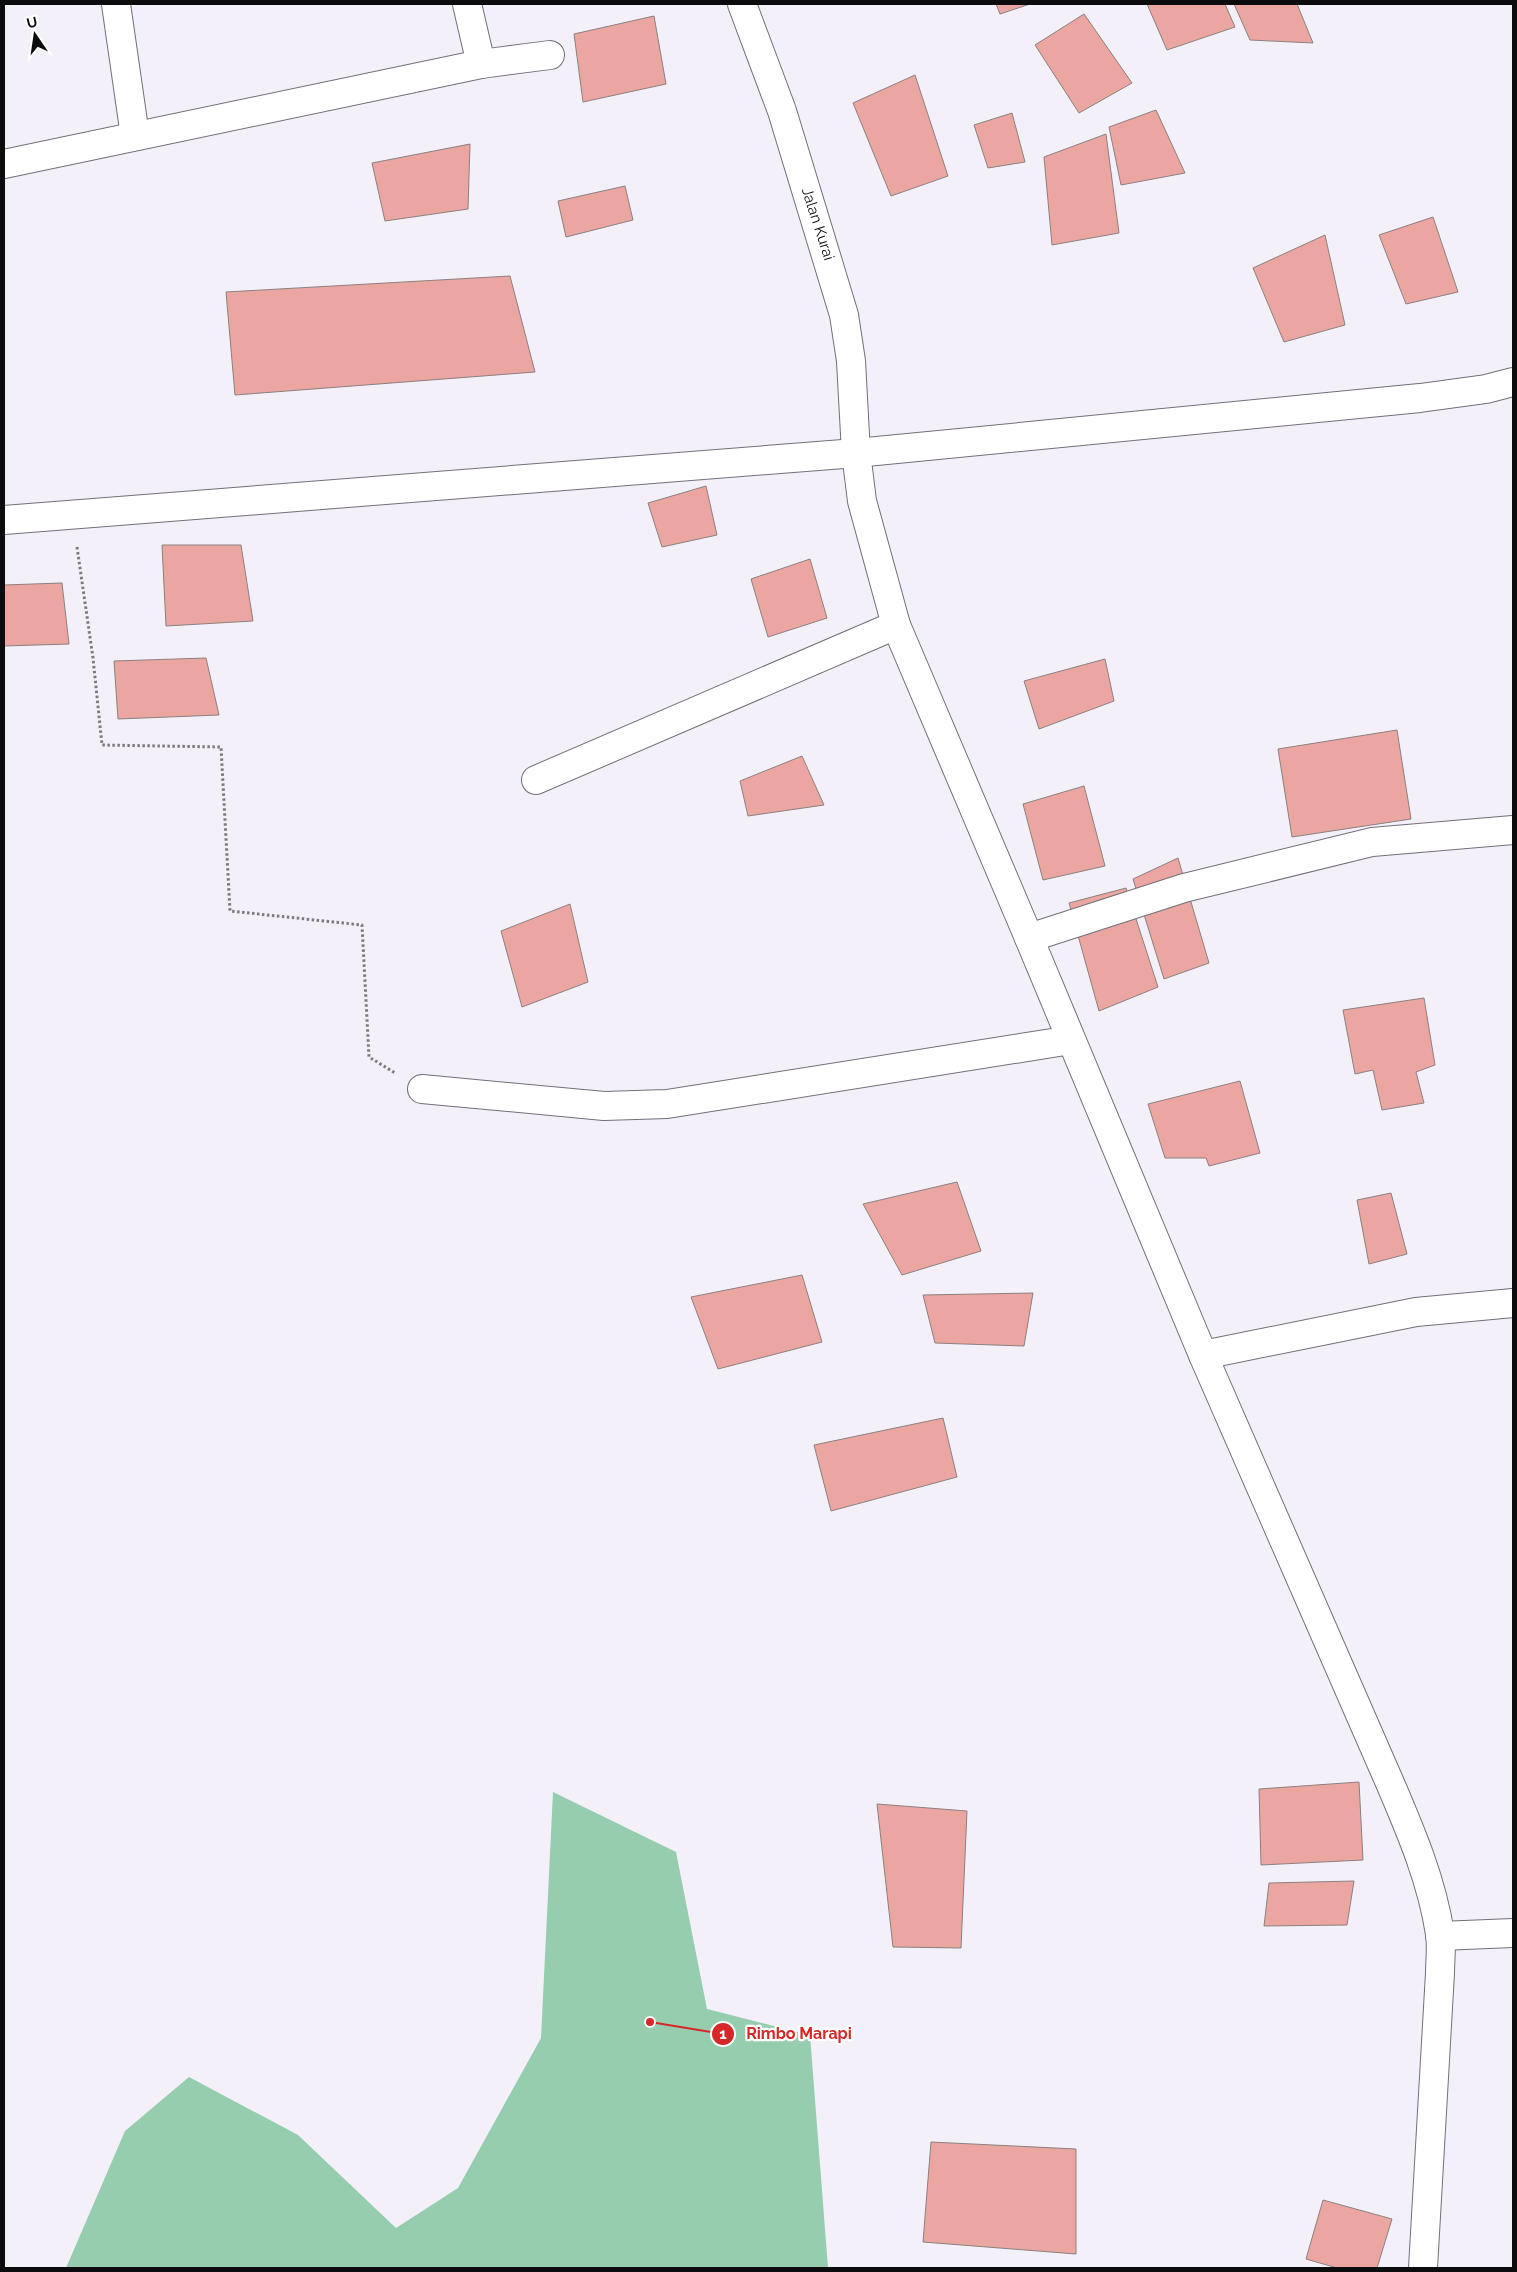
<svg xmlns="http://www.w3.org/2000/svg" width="1517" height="2272" font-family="Raleway,sans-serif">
  <rect width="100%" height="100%" fill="#f4f0fa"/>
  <!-- green -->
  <path fill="#95cdae" d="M 553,1792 L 676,1852 L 707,2009 L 810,2035 L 828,2268 L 66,2268 L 125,2131 L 189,2077 L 298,2135 L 396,2228 L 458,2188 L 541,2038 Z"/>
  <!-- building -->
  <g fill="#eba6a2" stroke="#8b807f">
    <path d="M 996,4 L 1030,4 L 1000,14 Z"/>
    <path d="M 1147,4 L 1225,4 L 1235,27 L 1167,50 Z"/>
    <path d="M 1234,4 L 1297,4 L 1313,43 L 1250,40 Z"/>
    <path d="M 1084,14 L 1132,83 L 1079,113 L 1035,45 Z"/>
    <path d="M 654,16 L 666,84 L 583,102 L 574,34 Z"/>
    <path d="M 915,75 L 948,176 L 891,196 L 853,103 Z"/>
    <path d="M 1156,110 L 1185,173 L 1121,185 L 1109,127 Z"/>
    <path d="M 1012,113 L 1025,162 L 988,168 L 974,125 Z"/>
    <path d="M 1106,134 L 1119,233 L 1052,245 L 1044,157 Z"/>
    <path d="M 470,144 L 468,209 L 385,221 L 372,163 Z"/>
    <path d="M 625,186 L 633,220 L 566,237 L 558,201 Z"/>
    <path d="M 1433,217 L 1458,292 L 1406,304 L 1379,235 Z"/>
    <path d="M 1325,235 L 1345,325 L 1284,342 L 1253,268 Z"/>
    <path d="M 510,276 L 535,372 L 235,395 L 226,292 Z"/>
    <path d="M 706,486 L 717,535 L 662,547 L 648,503 Z"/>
    <path d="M 162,545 L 241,545 L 253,621 L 166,626 Z"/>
    <path d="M 810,559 L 827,618 L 768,637 L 751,579 Z"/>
    <path d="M 62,583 L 69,644 L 4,646 L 4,585 Z"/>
    <path d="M 206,658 L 219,715 L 118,719 L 114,661 Z"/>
    <path d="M 1105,659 L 1114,701 L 1039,729 L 1024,681 Z"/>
    <path d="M 1397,730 L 1411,819 L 1292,837 L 1278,749 Z"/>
    <path d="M 802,756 L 824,805 L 748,816 L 740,781 Z"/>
    <path d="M 1084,786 L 1105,866 L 1043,880 L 1023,804 Z"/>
    <path d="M 1178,858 L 1209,963 L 1164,979 L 1133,879 Z"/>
    <path d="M 1126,888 L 1158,987 L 1099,1011 L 1069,903 Z"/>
    <path d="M 570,904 L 588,982 L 522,1007 L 501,931 Z"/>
    <path d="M 1424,998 L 1435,1065 L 1416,1072 L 1424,1103 L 1382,1110 L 1373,1070 L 1355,1074 L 1343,1010 Z"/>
    <path d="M 1240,1081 L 1260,1153 L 1209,1166 L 1206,1158 L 1165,1158 L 1148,1104 Z"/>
    <path d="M 957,1182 L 981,1251 L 902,1275 L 863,1204 Z"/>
    <path d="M 1391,1193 L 1407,1254 L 1369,1264 L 1357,1200 Z"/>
    <path d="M 802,1275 L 822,1342 L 718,1369 L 691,1297 Z"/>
    <path d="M 1033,1293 L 1024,1346 L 935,1343 L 923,1295 Z"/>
    <path d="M 943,1418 L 957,1477 L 831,1511 L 814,1445 Z"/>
    <path d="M 1359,1782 L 1363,1860 L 1261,1865 L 1259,1789 Z"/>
    <path d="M 877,1804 L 967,1811 L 961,1948 L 893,1947 Z"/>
    <path d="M 1354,1881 L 1347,1925 L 1264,1926 L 1269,1883 Z"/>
    <path d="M 931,2142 L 1076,2149 L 1076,2254 L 923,2242 Z"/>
    <path d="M 1323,2200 L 1392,2219 L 1377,2268 L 1337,2268 L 1306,2259 Z"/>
  </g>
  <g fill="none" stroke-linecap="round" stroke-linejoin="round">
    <defs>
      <g id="minor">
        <path d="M 116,4 L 135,136"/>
        <path d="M 467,4 L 481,64"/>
        <path d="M 742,4 L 782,111 L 844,315 L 851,361 L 856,453 L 862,501 L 896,625 L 1029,938 L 1203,1355 L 1390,1783 C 1411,1832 1432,1881 1440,1934 C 1442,1946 1440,1960 1440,1973 L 1423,2268"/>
        <path d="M 4,164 L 481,64 L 550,55"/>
        <path d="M 4,520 L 856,453 L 1420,398 L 1486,389 L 1513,382"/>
        <path d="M 536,780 L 896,625"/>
        <path d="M 1029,938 L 1184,888 L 1372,842 L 1513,830"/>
        <path d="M 422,1089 L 604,1106 L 667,1104 L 1071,1040"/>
        <path d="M 1203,1355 L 1416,1312 L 1513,1303"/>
        <path d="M 1440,1936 L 1513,1933"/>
      </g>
    </defs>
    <!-- minor casing -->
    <use href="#minor" stroke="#736f78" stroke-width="30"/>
    <!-- path -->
    <path stroke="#7c7a80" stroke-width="3" stroke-dasharray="2.5 2.5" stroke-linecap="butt" d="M 77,547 L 93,658 L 102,745 L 221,747 L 230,911 L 362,925 L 369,1057 L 395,1073"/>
    <!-- minor -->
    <use href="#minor" stroke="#fff" stroke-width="28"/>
  </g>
  <g text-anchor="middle" stroke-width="4.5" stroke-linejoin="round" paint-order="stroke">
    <!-- street labels -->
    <g font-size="15" fill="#0c0b0e" stroke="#fff">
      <text transform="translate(818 224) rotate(72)" y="5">Jalan Kurai</text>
    </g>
  </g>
  <!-- callouts -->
  <path fill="none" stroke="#d62828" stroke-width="2" d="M650 2022L723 2034"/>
  <g fill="#d62828" stroke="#fff" stroke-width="2">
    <circle cx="650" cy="2022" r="5"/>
    <circle cx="723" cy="2034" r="12"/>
  </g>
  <g font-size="15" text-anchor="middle" font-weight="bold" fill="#fff">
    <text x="723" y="2039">1</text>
  </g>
  <g font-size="16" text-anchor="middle" font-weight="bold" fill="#d62828" stroke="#fff" stroke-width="4.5" stroke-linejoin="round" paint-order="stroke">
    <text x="799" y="2039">Rimbo Marapi</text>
  </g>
  <!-- border -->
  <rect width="1517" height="2272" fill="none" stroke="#0c0b0e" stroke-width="10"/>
  <!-- north arrow -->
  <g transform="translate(35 35) rotate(347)" stroke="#ffffff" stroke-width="4" paint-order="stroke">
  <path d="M0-4L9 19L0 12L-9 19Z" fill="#0c0b0e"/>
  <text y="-8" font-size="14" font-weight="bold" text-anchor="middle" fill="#0c0b0e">U</text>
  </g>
</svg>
